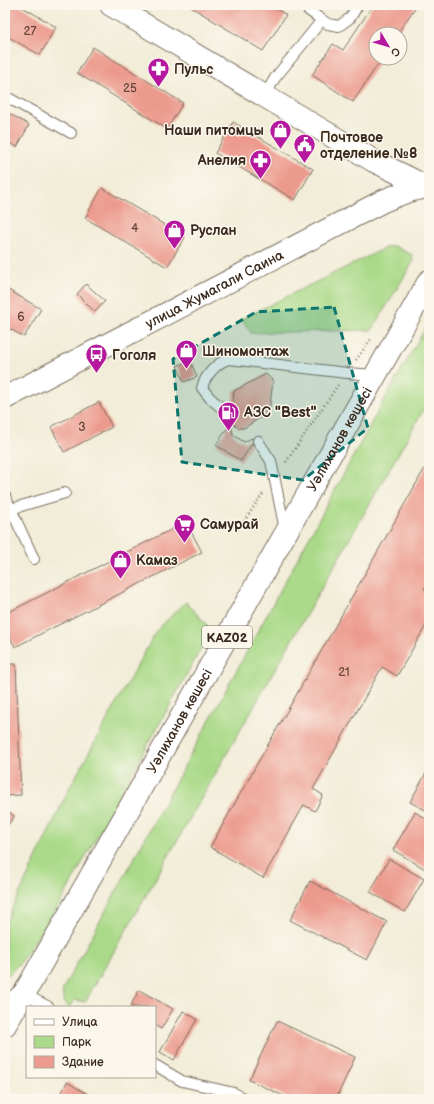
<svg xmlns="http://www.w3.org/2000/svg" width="434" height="1104" font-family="'Balsamiq Sans',sans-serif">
  <rect width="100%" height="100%" fill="#fbf7ec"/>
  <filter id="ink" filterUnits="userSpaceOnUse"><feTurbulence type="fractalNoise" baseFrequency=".025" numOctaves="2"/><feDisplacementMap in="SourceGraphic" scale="8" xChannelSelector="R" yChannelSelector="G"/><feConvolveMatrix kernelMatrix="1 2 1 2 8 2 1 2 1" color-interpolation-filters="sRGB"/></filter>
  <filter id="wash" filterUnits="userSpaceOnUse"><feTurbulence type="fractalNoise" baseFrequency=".012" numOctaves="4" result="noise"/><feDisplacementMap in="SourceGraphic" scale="16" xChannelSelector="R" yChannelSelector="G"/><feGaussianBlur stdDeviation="0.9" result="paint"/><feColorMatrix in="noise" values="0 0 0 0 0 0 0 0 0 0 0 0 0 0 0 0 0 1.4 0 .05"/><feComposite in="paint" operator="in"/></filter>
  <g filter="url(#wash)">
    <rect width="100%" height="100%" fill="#f2edd8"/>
    <!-- green -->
    <g fill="#aada89" stroke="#728254">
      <path d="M 394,246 L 412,255 L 413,262 L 372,330 L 251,333 L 241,319 L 387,247 Z"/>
      <path d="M 429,322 L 429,400 L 85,1002 L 75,1000 L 69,1007 C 63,1002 62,998 63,989 L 379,409 Z"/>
      <path d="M 186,602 L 207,625 L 208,636 L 59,905 L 19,964 L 5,978 L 5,924 L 70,787 L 157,630 Z"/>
    </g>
    <g id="blocks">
      <!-- building -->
      <g fill="#ec9a8d">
        <path d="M 5,5 L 19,5 L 56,27 L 40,55 L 5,35 Z"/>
        <path d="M 188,5 L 270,5 L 286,15 L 263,51 Z"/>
        <path d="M 373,5 L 417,5 L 397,34 L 376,34 L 376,58 L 382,58 L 353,102 L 312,75 L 333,44 L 343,50 Z"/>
        <path d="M 93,47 L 183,103 L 167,129 L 77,73 Z"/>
        <path d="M 5,111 L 29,125 L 17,147 L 5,141 Z"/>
        <path d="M 233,122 L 313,169 L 295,200 L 215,153 Z"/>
        <path d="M 102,188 L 185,237 L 167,267 L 85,218 Z"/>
        <path d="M 86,284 L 105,301 L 95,312 L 77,294 Z"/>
        <path d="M 5,288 L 41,309 L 24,337 L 5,326 Z"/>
        <path d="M 190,360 L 197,377 L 184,382 L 177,366 Z"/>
        <path d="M 266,374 L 273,381 L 269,412 L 244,428 L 239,428 L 232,423 L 231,419 L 234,391 Z"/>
        <path d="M 99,402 L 112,427 L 64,452 L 51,427 Z"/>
        <path d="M 231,423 L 233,435 L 244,442 L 252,438 L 255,439 L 241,461 L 216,445 Z"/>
        <path d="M 429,461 L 429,581 L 424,589 L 429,592 L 429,620 L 397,676 L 382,667 L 313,789 L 323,795 L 315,811 L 304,805 L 263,878 L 210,847 Z"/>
        <path d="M 186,522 L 202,552 L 15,647 L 5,627 L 5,614 Z"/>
        <path d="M 5,664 L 16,664 L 21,795 L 5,796 Z"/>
        <path d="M 429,768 L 429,812 L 410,802 Z"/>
        <path d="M 5,810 L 14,816 L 5,830 Z"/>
        <path d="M 415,812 L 429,821 L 429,867 L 427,870 L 393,850 Z"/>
        <path d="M 389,859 L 424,879 L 405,912 L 370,892 Z"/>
        <path d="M 310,881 L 387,922 L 367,960 L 290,920 Z"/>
        <path d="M 139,990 L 173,1009 L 161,1029 L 155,1025 L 155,1007 L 130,1007 Z"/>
        <path d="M 183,1011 L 197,1019 L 174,1060 L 160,1052 Z"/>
        <path d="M 277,1021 L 355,1057 L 336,1099 L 290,1099 L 249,1080 Z"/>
        <path d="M 67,1082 L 96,1099 L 58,1099 Z"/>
      </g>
    </g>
  </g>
  <g filter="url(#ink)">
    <use href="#blocks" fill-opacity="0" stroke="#7b6e5f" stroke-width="1"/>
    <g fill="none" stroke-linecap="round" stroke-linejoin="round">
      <defs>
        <g id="service">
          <path d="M 322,20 L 328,24 L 339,26 L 350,18 L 358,5"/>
          <path d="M 265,95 L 275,78 L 322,20 L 308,10 L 306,5"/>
          <path d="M 5,96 L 71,133"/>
          <path d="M 224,410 L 210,398 L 202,388 C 205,376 217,362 229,359 L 347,373 L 376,375"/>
          <path d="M 258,441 L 271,461 L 285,530"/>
          <path d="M 5,496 L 34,559"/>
          <path d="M 11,509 L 65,493"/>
          <path d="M 24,994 L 49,1007"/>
          <path d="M 155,1065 L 182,1081 L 234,1093 L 245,1099"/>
        </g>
        <g id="tertiary">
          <path d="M 111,5 L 374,161 L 429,188"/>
          <path id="s1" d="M 5,398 L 383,201 L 408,191 L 427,187"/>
          <path d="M 5,1025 L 23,995"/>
        </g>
        <g id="trunk">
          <path id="s2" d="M 5,1010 L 24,994 L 54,941 L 429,281"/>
        </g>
      </defs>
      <!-- service casing -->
      <use href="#service" stroke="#7b6e5f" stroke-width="12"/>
      <!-- tertiary casing -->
      <use href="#tertiary" stroke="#7b6e5f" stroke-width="24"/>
      <!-- trunk casing -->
      <use href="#trunk" stroke="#7b6e5f" stroke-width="24"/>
      <!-- path -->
      <g stroke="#7b6e5f" stroke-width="2.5" stroke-dasharray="1 3" stroke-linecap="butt">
        <path d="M 356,360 L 371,339"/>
        <path d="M 286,462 L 338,385"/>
        <path d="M 237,531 L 263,494"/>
      </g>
      <!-- service -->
      <use href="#service" stroke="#fff" stroke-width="10"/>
      <!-- tertiary -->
      <use href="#tertiary" stroke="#fff" stroke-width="22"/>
      <!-- trunk -->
      <use href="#trunk" stroke="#fff" stroke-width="22"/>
    </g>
  </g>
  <!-- marked area -->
  <path fill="#0f766e" fill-opacity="0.2" stroke="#0f766e" stroke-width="3" stroke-dasharray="8 5" stroke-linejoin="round" d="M 334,307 L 368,428 L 303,480 L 182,462 L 173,359 L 256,312 Z"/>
  <!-- icons -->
  <defs>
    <symbol id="pharmacy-pin" viewBox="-11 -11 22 30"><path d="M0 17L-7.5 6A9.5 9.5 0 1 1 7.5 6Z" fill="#b5179e" stroke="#fbf7ec"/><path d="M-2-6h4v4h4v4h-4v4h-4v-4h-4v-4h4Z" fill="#fff"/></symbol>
    <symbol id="shop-pin" viewBox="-11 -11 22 30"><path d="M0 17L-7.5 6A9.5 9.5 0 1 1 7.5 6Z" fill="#b5179e" stroke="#fbf7ec"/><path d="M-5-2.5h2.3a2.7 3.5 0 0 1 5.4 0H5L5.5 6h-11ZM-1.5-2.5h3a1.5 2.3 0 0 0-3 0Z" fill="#fff"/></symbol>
    <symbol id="civic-pin" viewBox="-11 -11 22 30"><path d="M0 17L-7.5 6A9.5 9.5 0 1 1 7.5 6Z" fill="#b5179e" stroke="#fbf7ec"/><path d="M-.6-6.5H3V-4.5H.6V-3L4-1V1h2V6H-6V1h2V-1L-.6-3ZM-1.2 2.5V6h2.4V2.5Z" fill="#fff"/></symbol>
    <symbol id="bus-pin" viewBox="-11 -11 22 30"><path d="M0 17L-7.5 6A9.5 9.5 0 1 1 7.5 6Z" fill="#b5179e" stroke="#fbf7ec"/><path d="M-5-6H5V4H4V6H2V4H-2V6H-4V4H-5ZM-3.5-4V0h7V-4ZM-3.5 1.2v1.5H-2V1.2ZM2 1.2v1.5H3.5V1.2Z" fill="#fff"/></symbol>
    <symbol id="fuel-pin" viewBox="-11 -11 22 30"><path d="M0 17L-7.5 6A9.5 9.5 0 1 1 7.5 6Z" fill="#b5179e" stroke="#fbf7ec"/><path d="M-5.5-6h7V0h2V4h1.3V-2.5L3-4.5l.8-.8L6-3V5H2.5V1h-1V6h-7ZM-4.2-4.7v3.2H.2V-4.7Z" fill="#fff"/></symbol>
    <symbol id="supermarket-pin" viewBox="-11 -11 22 30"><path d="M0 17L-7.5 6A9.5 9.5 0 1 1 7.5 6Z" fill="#b5179e" stroke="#fbf7ec"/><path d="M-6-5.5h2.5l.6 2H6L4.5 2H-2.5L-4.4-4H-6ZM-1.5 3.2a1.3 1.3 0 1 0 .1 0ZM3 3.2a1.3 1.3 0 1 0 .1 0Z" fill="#fff"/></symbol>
  </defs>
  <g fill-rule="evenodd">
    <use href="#pharmacy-pin" x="146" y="56" width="25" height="34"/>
    <use href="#shop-pin" x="268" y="118" width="25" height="34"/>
    <use href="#civic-pin" x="292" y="132" width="25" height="34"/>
    <use href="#pharmacy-pin" x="248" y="148" width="25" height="34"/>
    <use href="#shop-pin" x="162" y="218" width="25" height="34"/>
    <use href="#shop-pin" x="174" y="338" width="25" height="34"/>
    <use href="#bus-pin" x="84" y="342" width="25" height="34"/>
    <use href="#fuel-pin" x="216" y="400" width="25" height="34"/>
    <use href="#supermarket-pin" x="172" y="512" width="25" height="34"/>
    <use href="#shop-pin" x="108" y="548" width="25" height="34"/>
  </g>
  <g text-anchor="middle" stroke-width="3" stroke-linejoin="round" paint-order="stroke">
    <!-- number labels -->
    <g font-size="12" fill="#67463a">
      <text x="30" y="35">27</text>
      <text x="130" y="92">25</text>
      <text x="135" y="232">4</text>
      <text x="21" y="321">6</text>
      <text x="82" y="431">3</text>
      <text x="344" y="676">21</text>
    </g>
    <!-- shield labels -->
    <rect fill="#fbf7ec" stroke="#75685c" stroke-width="1" x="202" y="626" width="50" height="22" rx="3"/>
    <g font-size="13" font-weight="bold" fill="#3b2a1e">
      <text x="227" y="642">KАZ02</text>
    </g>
    <!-- poi labels -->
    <g font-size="14" font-weight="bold" fill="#3b2a1e" stroke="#fbf7ec" text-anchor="start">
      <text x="174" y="74">Пульс</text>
      <text x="264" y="135" text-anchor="end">Наши питомцы</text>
      <text x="320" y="142">Почтовое<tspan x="320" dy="16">отделение №8</tspan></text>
      <text x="246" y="165" text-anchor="end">Анелия</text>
      <text x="190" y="235">Руслан</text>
      <text x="202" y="356">Шиномонтаж</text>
      <text x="112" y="360">Гоголя</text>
      <text x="244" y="417">АЗС "Best"</text>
      <text x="200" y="529">Самурай</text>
      <text x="136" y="565">Камаз</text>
    </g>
    <!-- street labels -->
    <g font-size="14" fill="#3b2a1e" stroke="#fbf7ec">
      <text dy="5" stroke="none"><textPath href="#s1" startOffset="236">улица Жумагали Саина</textPath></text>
      <text dy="5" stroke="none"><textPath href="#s2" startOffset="663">Уәлиханов көшесі</textPath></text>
      <text dy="5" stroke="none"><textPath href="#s2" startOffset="339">Уәлиханов көшесі</textPath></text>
    </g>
  </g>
  <!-- margin -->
  <rect width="434" height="1104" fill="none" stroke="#fbf7ec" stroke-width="20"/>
  <!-- legend -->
  <rect x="26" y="1006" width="130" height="72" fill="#fbf7ec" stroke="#aea59a"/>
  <rect x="34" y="1019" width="20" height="6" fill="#ffffff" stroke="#aea59a"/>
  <text x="62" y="1026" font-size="12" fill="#3b2a1e">Улица</text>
  <rect x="34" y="1036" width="20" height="12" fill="#aada89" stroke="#aea59a"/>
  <text x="62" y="1046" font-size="12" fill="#3b2a1e">Парк</text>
  <rect x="34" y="1056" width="20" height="12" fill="#ec9a8d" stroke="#aea59a"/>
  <text x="62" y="1066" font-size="12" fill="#3b2a1e">Здание</text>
  <!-- north arrow -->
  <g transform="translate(388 46) rotate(128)"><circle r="19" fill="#fbf7ec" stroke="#aea59a"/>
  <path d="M0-3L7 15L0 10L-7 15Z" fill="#b5179e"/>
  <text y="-6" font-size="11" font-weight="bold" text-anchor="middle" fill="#3b2a1e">С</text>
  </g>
</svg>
